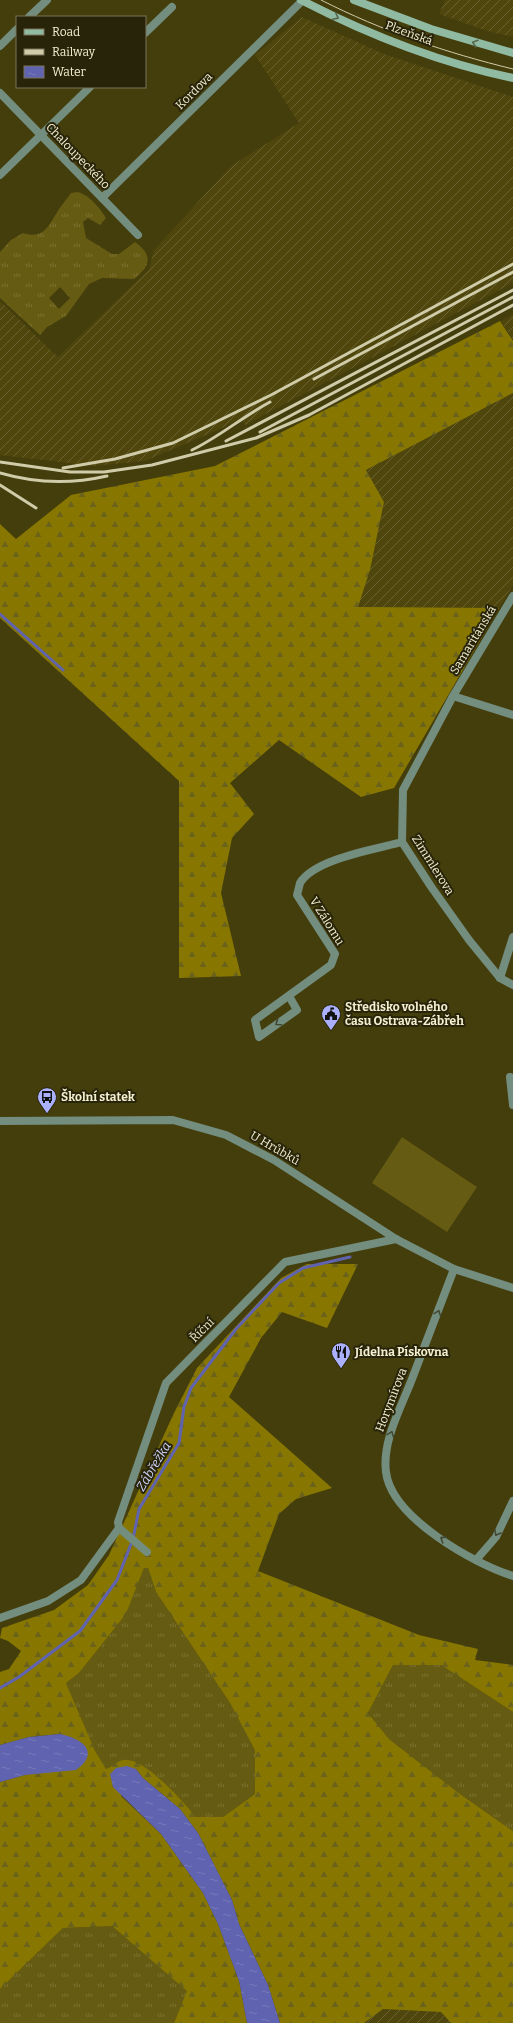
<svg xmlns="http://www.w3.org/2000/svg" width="513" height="2023" font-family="Bitter,serif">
  <defs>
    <pattern id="industrial-furrows" width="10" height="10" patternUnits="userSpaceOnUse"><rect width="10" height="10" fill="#4f460d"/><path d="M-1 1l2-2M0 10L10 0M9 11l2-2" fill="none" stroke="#69612f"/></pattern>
    <pattern id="grass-tufts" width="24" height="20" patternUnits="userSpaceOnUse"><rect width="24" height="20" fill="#665b12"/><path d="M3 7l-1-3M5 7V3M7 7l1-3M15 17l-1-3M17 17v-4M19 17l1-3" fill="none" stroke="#7c7333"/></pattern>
    <pattern id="forest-firs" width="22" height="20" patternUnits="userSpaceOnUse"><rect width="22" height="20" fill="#877700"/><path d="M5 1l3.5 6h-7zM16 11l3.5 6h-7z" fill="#6b621c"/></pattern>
    <pattern id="water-ripples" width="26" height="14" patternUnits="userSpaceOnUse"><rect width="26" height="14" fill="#6063af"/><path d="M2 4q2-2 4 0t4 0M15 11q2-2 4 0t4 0" fill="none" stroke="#777ab9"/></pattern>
  </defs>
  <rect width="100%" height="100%" fill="#443d0c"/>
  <!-- industrial -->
  <g fill="url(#industrial-furrows)">
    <path d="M 445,0 L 513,0 L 513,37 L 487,31 L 439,14 Z"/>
    <path d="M 302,17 L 384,54 L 513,97 L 513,283 L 245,425 L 241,418 L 218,430 L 145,461 L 93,466 L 0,455 L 0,301 L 58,357 L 149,269 L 154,250 L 231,166 L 299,123 L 255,55 Z"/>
    <path d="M 513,314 L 513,341 L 501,321 Z"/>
    <path d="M 513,393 L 513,585 L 499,608 L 357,608 L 370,570 L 384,502 L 366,470 Z"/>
    <path d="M 383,2009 L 441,2012 L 451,2023 L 364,2023 Z"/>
  </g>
  <!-- grass -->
  <g fill="url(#grass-tufts)" fill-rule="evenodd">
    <path d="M 78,192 C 90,196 100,208 106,218 L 100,225 L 88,218 L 83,222 L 86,238 L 112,254 L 119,254 L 135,242 C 153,255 151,266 134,279 L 102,278 L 89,284 L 66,316 L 47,327 L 40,335 L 0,298 L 0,252 L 11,240 L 23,233 C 42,239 47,229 56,214 C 60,207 66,200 71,193 ZM 60,287 L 70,298 L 59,309 L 49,298 Z"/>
    <path d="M 144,1568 L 148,1568 L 156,1592 L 230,1703 L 256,1750 L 255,1794 L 223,1817 L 196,1817 L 160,1779 L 123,1760 L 106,1769 L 95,1752 L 66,1683 L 79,1673 L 126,1614 Z"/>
    <path d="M 393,1665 L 441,1665 L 513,1712 L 513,1831 L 460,1794 L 389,1739 L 368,1713 Z"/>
    <path d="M 112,1926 L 188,1991 L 174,2023 L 0,2023 L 0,1989 L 63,1928 Z"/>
  </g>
  <!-- forest -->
  <g fill="url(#forest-firs)" fill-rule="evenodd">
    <path d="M 500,321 L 513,341 L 513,393 L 366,470 L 384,502 L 370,570 L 358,607 L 499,608 L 394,788 L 361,797 L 279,740 L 230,783 L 254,814 L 232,838 L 221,893 L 241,976 L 179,978 L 179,781 L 0,618 L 0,524 L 16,539 L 71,495 L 215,466 Z"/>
    <path d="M 307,1264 L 358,1264 L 327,1328 L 282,1312 L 261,1338 L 229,1397 L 332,1488 L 296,1499 L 279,1514 L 258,1571 L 419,1635 L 478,1649 L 475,1660 L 513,1665 L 513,1712 L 441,1665 L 393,1665 L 368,1713 L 389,1739 L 460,1794 L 513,1831 L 513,2023 L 451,2023 L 441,2012 L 383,2009 L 364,2023 L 280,2023 L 268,1985 L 239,1924 L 232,1900 L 198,1833 L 180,1809 L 143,1778 L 136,1769 L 121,1796 L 161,1834 L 203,1893 L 218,1924 L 239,1981 L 247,2023 L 174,2023 L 187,1991 L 112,1926 L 63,1928 L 0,1989 L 0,1782 L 25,1775 L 47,1771 L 60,1734 L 29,1737 L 0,1745 L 0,1672 L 9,1669 L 21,1651 L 8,1641 L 0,1638 L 2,1628 L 54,1610 L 88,1585 L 109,1555 L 174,1413 L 197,1368 L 281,1278 ZM 144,1568 L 148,1568 L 156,1592 L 230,1703 L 255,1750 L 255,1794 L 223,1817 L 196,1817 C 183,1802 144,1756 123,1760 C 118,1761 111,1767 106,1769 L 95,1751 L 66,1683 L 79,1673 L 126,1614 Z"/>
  </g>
  <!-- garden -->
  <path fill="#665b12" d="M 402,1137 L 477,1187 L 447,1232 L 372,1183 Z"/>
  <!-- water -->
  <g fill="url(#water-ripples)">
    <path d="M 60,1734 C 80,1738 102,1751 76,1770 L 25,1775 L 0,1782 L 0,1745 L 29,1737 Z"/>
    <path d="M 127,1766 L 136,1769 L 143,1778 L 180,1809 L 198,1833 L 232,1900 L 239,1924 L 268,1985 L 280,2023 L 247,2023 L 239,1981 L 218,1924 L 203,1893 L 161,1834 L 113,1787 L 110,1774 L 116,1768 Z"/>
  </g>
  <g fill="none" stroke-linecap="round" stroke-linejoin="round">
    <!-- stream -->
    <g stroke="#6063af" stroke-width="3">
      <path d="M 0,614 L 63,670"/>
      <path d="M 0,1688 L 19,1677 L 80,1631 L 117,1580 L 133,1539 L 139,1509 L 179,1443 L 184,1407 L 191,1388 L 236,1329 L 279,1283 L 303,1268 L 350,1257"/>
    </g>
    <!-- minor -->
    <g stroke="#738d7e" stroke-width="8">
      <path d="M 29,17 L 47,0"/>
      <path d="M 145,33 L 172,7"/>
      <path d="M 0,46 L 17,29"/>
      <path d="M 0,93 L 138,235"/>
      <path d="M 0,175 L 90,87"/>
      <path d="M 102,198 L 302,1"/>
      <path d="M 513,596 L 453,696 L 403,790 L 402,842 L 432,888 L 469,940 L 500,978 L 513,985"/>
      <path d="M 453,696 L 513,715"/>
      <path d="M 500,978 L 513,937"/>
      <path d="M 289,996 L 297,1010 L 259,1037 L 255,1020 L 331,965 L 335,954 L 297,895 C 298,892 299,887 300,883 C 314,859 376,849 402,842"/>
      <path d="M 510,1077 L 513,1105"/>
      <path d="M 0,1121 L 173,1120 L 226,1135 L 274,1160 L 396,1239 L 454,1269 L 513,1288"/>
      <path d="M 454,1269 C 440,1306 426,1342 412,1379 C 401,1408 382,1441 386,1472 C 391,1517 474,1564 513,1576"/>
      <path d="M 147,1552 L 119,1528 L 118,1522 L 166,1383 L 285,1262 L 396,1239"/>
      <path d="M 476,1560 L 496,1537 L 513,1501"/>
      <path d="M 0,1618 L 48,1601 L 81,1580 L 119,1528"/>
    </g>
    <!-- secondary -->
    <g stroke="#90baa2" stroke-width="8">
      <path d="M 301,0 C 367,34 440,63 513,78"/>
      <path d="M 354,0 L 431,29 L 513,53"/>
    </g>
    <!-- tram -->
    <path stroke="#d0cba8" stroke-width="1" d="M 321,0 C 382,31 447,53 513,69"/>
    <!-- rail -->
    <g stroke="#d0cba8" stroke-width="3">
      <path d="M 314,379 L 513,272"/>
      <path d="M 260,432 L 513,297"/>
      <path d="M 226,441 L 513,290"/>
      <path d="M 192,450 C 219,437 242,417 270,402"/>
      <path d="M 0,462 L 70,472 L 104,472 L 152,465 L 256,438 L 309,415 L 513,305"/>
      <path d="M 63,468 L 115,459 L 173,443 L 271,395 L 513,264"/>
      <path d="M 0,473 C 34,483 72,484 107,476"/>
      <path d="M 0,485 L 36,508"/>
    </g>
  </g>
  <!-- one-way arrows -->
  <defs><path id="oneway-chevron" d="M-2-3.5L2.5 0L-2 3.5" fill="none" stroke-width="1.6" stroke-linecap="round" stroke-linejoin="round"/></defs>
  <g stroke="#57684e">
    <use href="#oneway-chevron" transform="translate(336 17) rotate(26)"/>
    <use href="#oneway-chevron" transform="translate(475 43) rotate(-163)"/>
  </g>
  <g stroke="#424933">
    <use href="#oneway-chevron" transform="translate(278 1023) rotate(145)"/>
    <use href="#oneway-chevron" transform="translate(438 1313) rotate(-69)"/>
    <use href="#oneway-chevron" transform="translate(391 1434) rotate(-69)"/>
    <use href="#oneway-chevron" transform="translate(497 1533) rotate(119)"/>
    <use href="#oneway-chevron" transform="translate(443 1539) rotate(-147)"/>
  </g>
  <!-- icons -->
  <defs>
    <symbol id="civic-pin" viewBox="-11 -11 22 30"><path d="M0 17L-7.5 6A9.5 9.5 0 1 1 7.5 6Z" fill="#aab0fc" stroke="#28240a"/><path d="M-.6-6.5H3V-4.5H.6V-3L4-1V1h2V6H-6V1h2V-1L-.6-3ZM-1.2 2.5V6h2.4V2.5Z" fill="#111"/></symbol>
    <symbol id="bus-pin" viewBox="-11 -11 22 30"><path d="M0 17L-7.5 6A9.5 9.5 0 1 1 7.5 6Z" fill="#aab0fc" stroke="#28240a"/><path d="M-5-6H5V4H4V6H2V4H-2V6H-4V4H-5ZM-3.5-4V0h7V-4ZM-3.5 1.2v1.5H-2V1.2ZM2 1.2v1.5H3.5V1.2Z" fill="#111"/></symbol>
    <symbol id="restaurant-pin" viewBox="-11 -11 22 30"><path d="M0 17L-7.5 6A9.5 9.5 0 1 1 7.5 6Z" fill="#aab0fc" stroke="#28240a"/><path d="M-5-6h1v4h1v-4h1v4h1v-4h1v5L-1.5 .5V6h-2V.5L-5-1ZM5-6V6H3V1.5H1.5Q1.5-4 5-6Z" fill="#111"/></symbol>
  </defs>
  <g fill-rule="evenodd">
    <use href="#civic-pin" x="320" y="1003" width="22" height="30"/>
    <use href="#bus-pin" x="36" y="1086" width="22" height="30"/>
    <use href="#restaurant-pin" x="330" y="1341" width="22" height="30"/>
  </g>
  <g text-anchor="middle" stroke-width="4" stroke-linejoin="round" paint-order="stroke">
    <!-- street labels -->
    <g font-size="12" fill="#f4efd0" stroke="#28240a">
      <text transform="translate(409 33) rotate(20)" y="4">Plzeňská</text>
      <text transform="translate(194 91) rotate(-45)" y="4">Kordova</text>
      <text transform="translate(78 156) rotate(46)" y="4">Chaloupeckého</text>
      <text transform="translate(473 640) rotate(-59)" y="4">Samaritánská</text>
      <text transform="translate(433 865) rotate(58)" y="4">Zimmlerova</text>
      <text transform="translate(327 921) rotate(58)" y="4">V Zálomu</text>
      <text transform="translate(275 1148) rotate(30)" y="4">U Hrůbků</text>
      <text transform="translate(202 1330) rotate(-45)" y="4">Říční</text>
      <text transform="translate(391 1400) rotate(-69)" y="4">Horymírova</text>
    </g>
    <!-- poi labels -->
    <g font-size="12" font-weight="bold" fill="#f4efd0" stroke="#28240a" text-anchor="start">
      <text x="345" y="1011">Středisko volného<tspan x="345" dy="14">času Ostrava-Zábřeh</tspan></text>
      <text x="61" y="1101">Školní statek</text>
      <text x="355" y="1356">Jídelna Pískovna</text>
    </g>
    <!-- water labels -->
    <g font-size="13" font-style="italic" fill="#cfd4fe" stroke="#28240a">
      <text transform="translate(153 1466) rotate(-59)" y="5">Zábřežka</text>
    </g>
  </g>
  <!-- legend -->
  <rect x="16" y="16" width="130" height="72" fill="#28240a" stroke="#7a7559"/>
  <rect x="24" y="29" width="20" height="6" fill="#90baa2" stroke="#7a7559"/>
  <text x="52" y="36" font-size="12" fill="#f4efd0">Road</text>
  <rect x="24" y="49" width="20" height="6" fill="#d0cba8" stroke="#7a7559"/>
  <text x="52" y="56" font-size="12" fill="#f4efd0">Railway</text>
  <rect x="24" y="66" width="20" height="12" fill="url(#water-ripples)" stroke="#7a7559"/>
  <text x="52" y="76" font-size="12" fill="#f4efd0">Water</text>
</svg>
